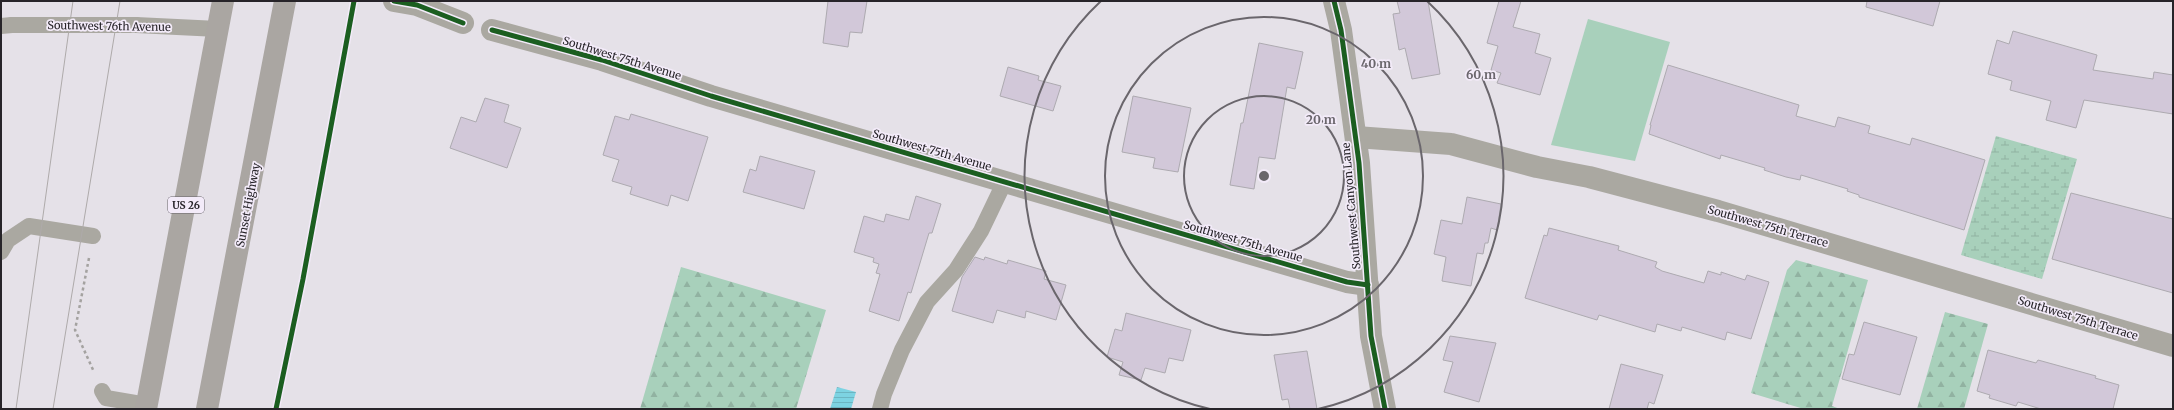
<svg xmlns="http://www.w3.org/2000/svg" width="2174" height="410" font-family="Merriweather,serif">
  <defs>
    <pattern id="forest-firs" width="22" height="20" patternUnits="userSpaceOnUse"><rect width="22" height="20" fill="#a8d0bb"/><path d="M5 1l3.5 6h-7zM16 11l3.5 6h-7z" fill="#91b2a1"/></pattern>
    <pattern id="wetland-marsh" width="20" height="14" patternUnits="userSpaceOnUse"><rect width="20" height="14" fill="#a8d0bb"/><path d="M1 5h8M5 5V1M11 12h8M15 12V8" fill="none" stroke="#91b2a1"/></pattern>
    <pattern id="water-rules" width="6" height="5" patternUnits="userSpaceOnUse"><rect width="6" height="5" fill="#7dd3e2"/><path d="M0 2.5h6" fill="none" stroke="#6cb5c2"/></pattern>
  </defs>
  <rect width="100%" height="100%" fill="#e5e1e8"/>
  <!-- green -->
  <path fill="#a8d0bb" d="M 1588,19 L 1670,42 L 1635,161 L 1551,145 Z"/>
  <!-- forest -->
  <g fill="url(#forest-firs)">
    <path d="M 1796,260 L 1868,280 L 1832,406 L 1840,409 L 1804,409 L 1751,393 L 1787,270 Z"/>
    <path d="M 681,267 L 826,310 L 796,409 L 640,409 Z"/>
    <path d="M 1945,312 L 1988,324 L 1964,409 L 1917,409 Z"/>
  </g>
  <!-- wetland -->
  <path fill="url(#wetland-marsh)" d="M 1996,136 L 2077,159 L 2042,279 L 1961,255 Z"/>
  <!-- water -->
  <path fill="url(#water-rules)" d="M 837,387 L 856,392 L 851,409 L 830,409 Z"/>
  <!-- building -->
  <g fill="#d2c8d9" stroke="#adaab0">
    <path d="M 828,1 L 867,1 L 862,33 L 850,32 L 848,47 L 823,43 Z"/>
    <path d="M 1397,1 L 1428,1 L 1440,74 L 1412,79 L 1405,48 L 1399,50 L 1393,14 L 1400,13 Z"/>
    <path d="M 1499,1 L 1521,1 L 1513,27 L 1540,34 L 1535,53 L 1551,58 L 1540,95 L 1497,83 L 1501,73 L 1491,70 L 1498,46 L 1487,43 Z"/>
    <path d="M 1867,1 L 1940,1 L 1933,26 L 1866,7 Z"/>
    <path d="M 2013,31 L 2097,55 L 2093,70 L 2153,79 L 2154,72 L 2173,75 L 2173,114 L 2084,100 L 2076,128 L 2046,120 L 2051,101 L 2010,90 L 2012,81 L 1988,74 L 1997,40 L 2009,44 Z"/>
    <path d="M 1259,43 L 1303,52 L 1295,89 L 1287,87 L 1275,159 L 1259,157 L 1254,189 L 1230,185 L 1241,123 L 1243,123 Z"/>
    <path d="M 1668,65 L 1799,105 L 1796,116 L 1835,127 L 1838,117 L 1870,126 L 1868,133 L 1910,145 L 1912,138 L 1985,160 L 1964,230 L 1859,197 L 1859,195 L 1847,191 L 1848,189 L 1801,175 L 1800,180 L 1786,177 L 1764,170 L 1765,168 L 1721,155 L 1720,159 L 1649,134 L 1651,125 L 1650,125 Z"/>
    <path d="M 1008,67 L 1039,76 L 1038,80 L 1061,86 L 1053,111 L 1000,96 Z"/>
    <path d="M 1133,96 L 1191,108 L 1178,172 L 1153,168 L 1155,158 L 1122,152 Z"/>
    <path d="M 485,98 L 509,105 L 504,122 L 521,128 L 507,168 L 450,148 L 461,117 L 476,122 Z"/>
    <path d="M 631,114 L 708,137 L 688,201 L 671,195 L 668,206 L 630,194 L 632,187 L 612,181 L 619,160 L 603,155 L 615,116 L 629,120 Z"/>
    <path d="M 760,156 L 815,171 L 804,209 L 743,192 L 750,169 L 756,171 Z"/>
    <path d="M 2071,193 L 2173,219 L 2173,293 L 2052,259 Z"/>
    <path d="M 916,196 L 941,204 L 932,233 L 929,233 L 911,293 L 908,292 L 899,321 L 869,311 L 880,274 L 876,273 L 879,264 L 873,262 L 874,258 L 854,252 L 864,216 L 884,222 L 886,214 L 909,220 Z"/>
    <path d="M 1467,197 L 1501,204 L 1497,230 L 1491,228 L 1488,243 L 1485,243 L 1483,254 L 1477,253 L 1471,286 L 1442,281 L 1446,257 L 1434,254 L 1441,220 L 1462,224 Z"/>
    <path d="M 1549,228 L 1619,246 L 1618,250 L 1657,262 L 1655,267 L 1662,271 L 1704,283 L 1708,271 L 1721,275 L 1721,272 L 1745,280 L 1747,275 L 1769,282 L 1751,339 L 1727,332 L 1725,340 L 1682,327 L 1681,331 L 1657,324 L 1655,332 L 1599,315 L 1597,320 L 1525,298 L 1544,235 L 1547,236 Z"/>
    <path d="M 975,257 L 984,260 L 985,257 L 1007,264 L 1008,260 L 1046,271 L 1044,279 L 1066,285 L 1056,320 L 1026,311 L 1025,318 L 997,310 L 993,323 L 952,311 L 962,277 Z"/>
    <path d="M 1126,313 L 1191,330 L 1183,361 L 1169,358 L 1165,373 L 1145,368 L 1141,380 L 1119,375 L 1123,362 L 1107,357 L 1115,329 L 1122,331 Z"/>
    <path d="M 1864,322 L 1917,337 L 1900,395 L 1842,379 L 1849,354 L 1854,355 Z"/>
    <path d="M 1450,336 L 1496,343 L 1479,402 L 1444,392 L 1453,362 L 1443,360 Z"/>
    <path d="M 1988,350 L 2036,363 L 2038,360 L 2096,376 L 2095,378 L 2119,385 L 2113,409 L 2041,409 L 2018,402 L 2016,406 L 1989,398 L 1990,395 L 1977,391 Z"/>
    <path d="M 1307,351 L 1317,409 L 1290,409 L 1288,399 L 1282,400 L 1274,355 Z"/>
    <path d="M 1621,364 L 1663,375 L 1654,404 L 1649,402 L 1647,409 L 1609,409 Z"/>
  </g>
  <g fill="none" stroke-linecap="round" stroke-linejoin="round">
    <!-- path -->
    <path stroke="#a4a2a0" stroke-width="2.5" stroke-dasharray="3 3" stroke-linecap="butt" d="M 89,258 L 75,330 L 94,372"/>
    <!-- lane -->
    <g stroke="#aaa8a1" stroke-width="16">
      <path d="M 136,25 L 218,29"/>
      <path d="M 1,26 L 12,25"/>
      <path d="M 1,252 L 8,240 L 29,226 L 93,236"/>
      <path d="M 102,391 L 106,398 L 147,405"/>
      <path d="M 880,409 L 884,394 L 902,350 L 927,302 L 956,270 L 981,231 L 1005,181"/>
    </g>
    <!-- street -->
    <g stroke="#aaa8a1" stroke-width="22">
      <path d="M 394,1 L 417,5 L 463,23"/>
      <path d="M 1334,1 L 1341,30 L 1359,163 L 1371,336 L 1385,409"/>
      <path d="M 492,30 L 602,60 L 711,96 L 1347,282 L 1368,285"/>
      <path d="M 1356,137 L 1451,144 L 1537,167 L 1589,177 L 1718,211 L 2173,346"/>
    </g>
    <!-- highway -->
    <g stroke="#aaa6a2" stroke-width="22">
      <path d="M 146,409 L 223,1"/>
      <path d="M 207,409 L 285,1"/>
    </g>
    <!-- tram -->
    <g stroke="#aeaaaa" stroke-width="1">
      <path d="M 16,409 L 73,1"/>
      <path d="M 53,409 L 120,1"/>
    </g>
    <!-- lane-bridge -->
    <path stroke="#aaa8a1" stroke-width="16" d="M 12,25 L 136,25"/>
    <defs>
      <g id="cycleway">
        <path d="M 394,1 L 417,5 L 463,23"/>
        <path d="M 1334,1 L 1341,30 L 1359,163 L 1371,336 L 1385,409"/>
        <path d="M 492,30 L 602,60 L 711,96 L 1347,282 L 1368,285"/>
        <path d="M 276,409 L 303,279 L 354,1"/>
      </g>
    </defs>
    <!-- cycleway casing -->
    <use href="#cycleway" stroke="#f3ebf9" stroke-width="8"/>
    <!-- cycleway -->
    <use href="#cycleway" stroke="#1b5e20" stroke-width="5"/>
  </g>
  <!-- distance rings -->
  <g fill="none" stroke="#6a666c" stroke-width="2">
    <circle cx="1264" cy="176" r="80"/>
    <circle cx="1264" cy="176" r="159"/>
    <path d="M1210 409A239 239 0 0 1 1101 1M1427 1A239 239 0 0 1 1318 409"/>
  </g>
  <g text-anchor="middle" stroke-width="3.5" stroke-linejoin="round" paint-order="stroke">
    <!-- shield labels -->
    <rect fill="#f3ebf9" stroke="#646067" stroke-width="1" x="168" y="197" width="36" height="16" rx="3"/>
    <g font-size="10" font-weight="bold" fill="#272429">
      <text x="186" y="209">US 26</text>
    </g>
    <!-- street labels -->
    <g font-size="11" fill="#272429" stroke="#f3ebf9">
      <text transform="translate(109 26) rotate(1)" y="4">Southwest 76th Avenue</text>
      <text transform="translate(622 58) rotate(17)" y="4">Southwest 75th Avenue</text>
      <text transform="translate(932 150) rotate(16)" y="4">Southwest 75th Avenue</text>
      <text transform="translate(248 205) rotate(-79)" y="4">Sunset Highway</text>
      <text transform="translate(1351 206) rotate(-95)" y="4">Southwest Canyon Lane</text>
      <text transform="translate(1768 226) rotate(16)" y="4">Southwest 75th Terrace</text>
      <text transform="translate(1243 241) rotate(16)" y="4">Southwest 75th Avenue</text>
      <text transform="translate(2078 318) rotate(17)" y="4">Southwest 75th Terrace</text>
    </g>
  </g>
  <circle cx="1264" cy="176" r="6" fill="#6a666c" stroke="#f3ebf9" stroke-width="2"/>
  <g font-size="12" text-anchor="middle" font-weight="bold" fill="#6a666c" stroke="#f3ebf9" stroke-width="3.5" stroke-linejoin="round" paint-order="stroke">
    <text x="1376" y="68">40 m</text>
    <text x="1481" y="79">60 m</text>
    <text x="1321" y="124">20 m</text>
  </g>
  <!-- border -->
  <rect width="2174" height="410" fill="none" stroke="#272429" stroke-width="4"/>
</svg>
